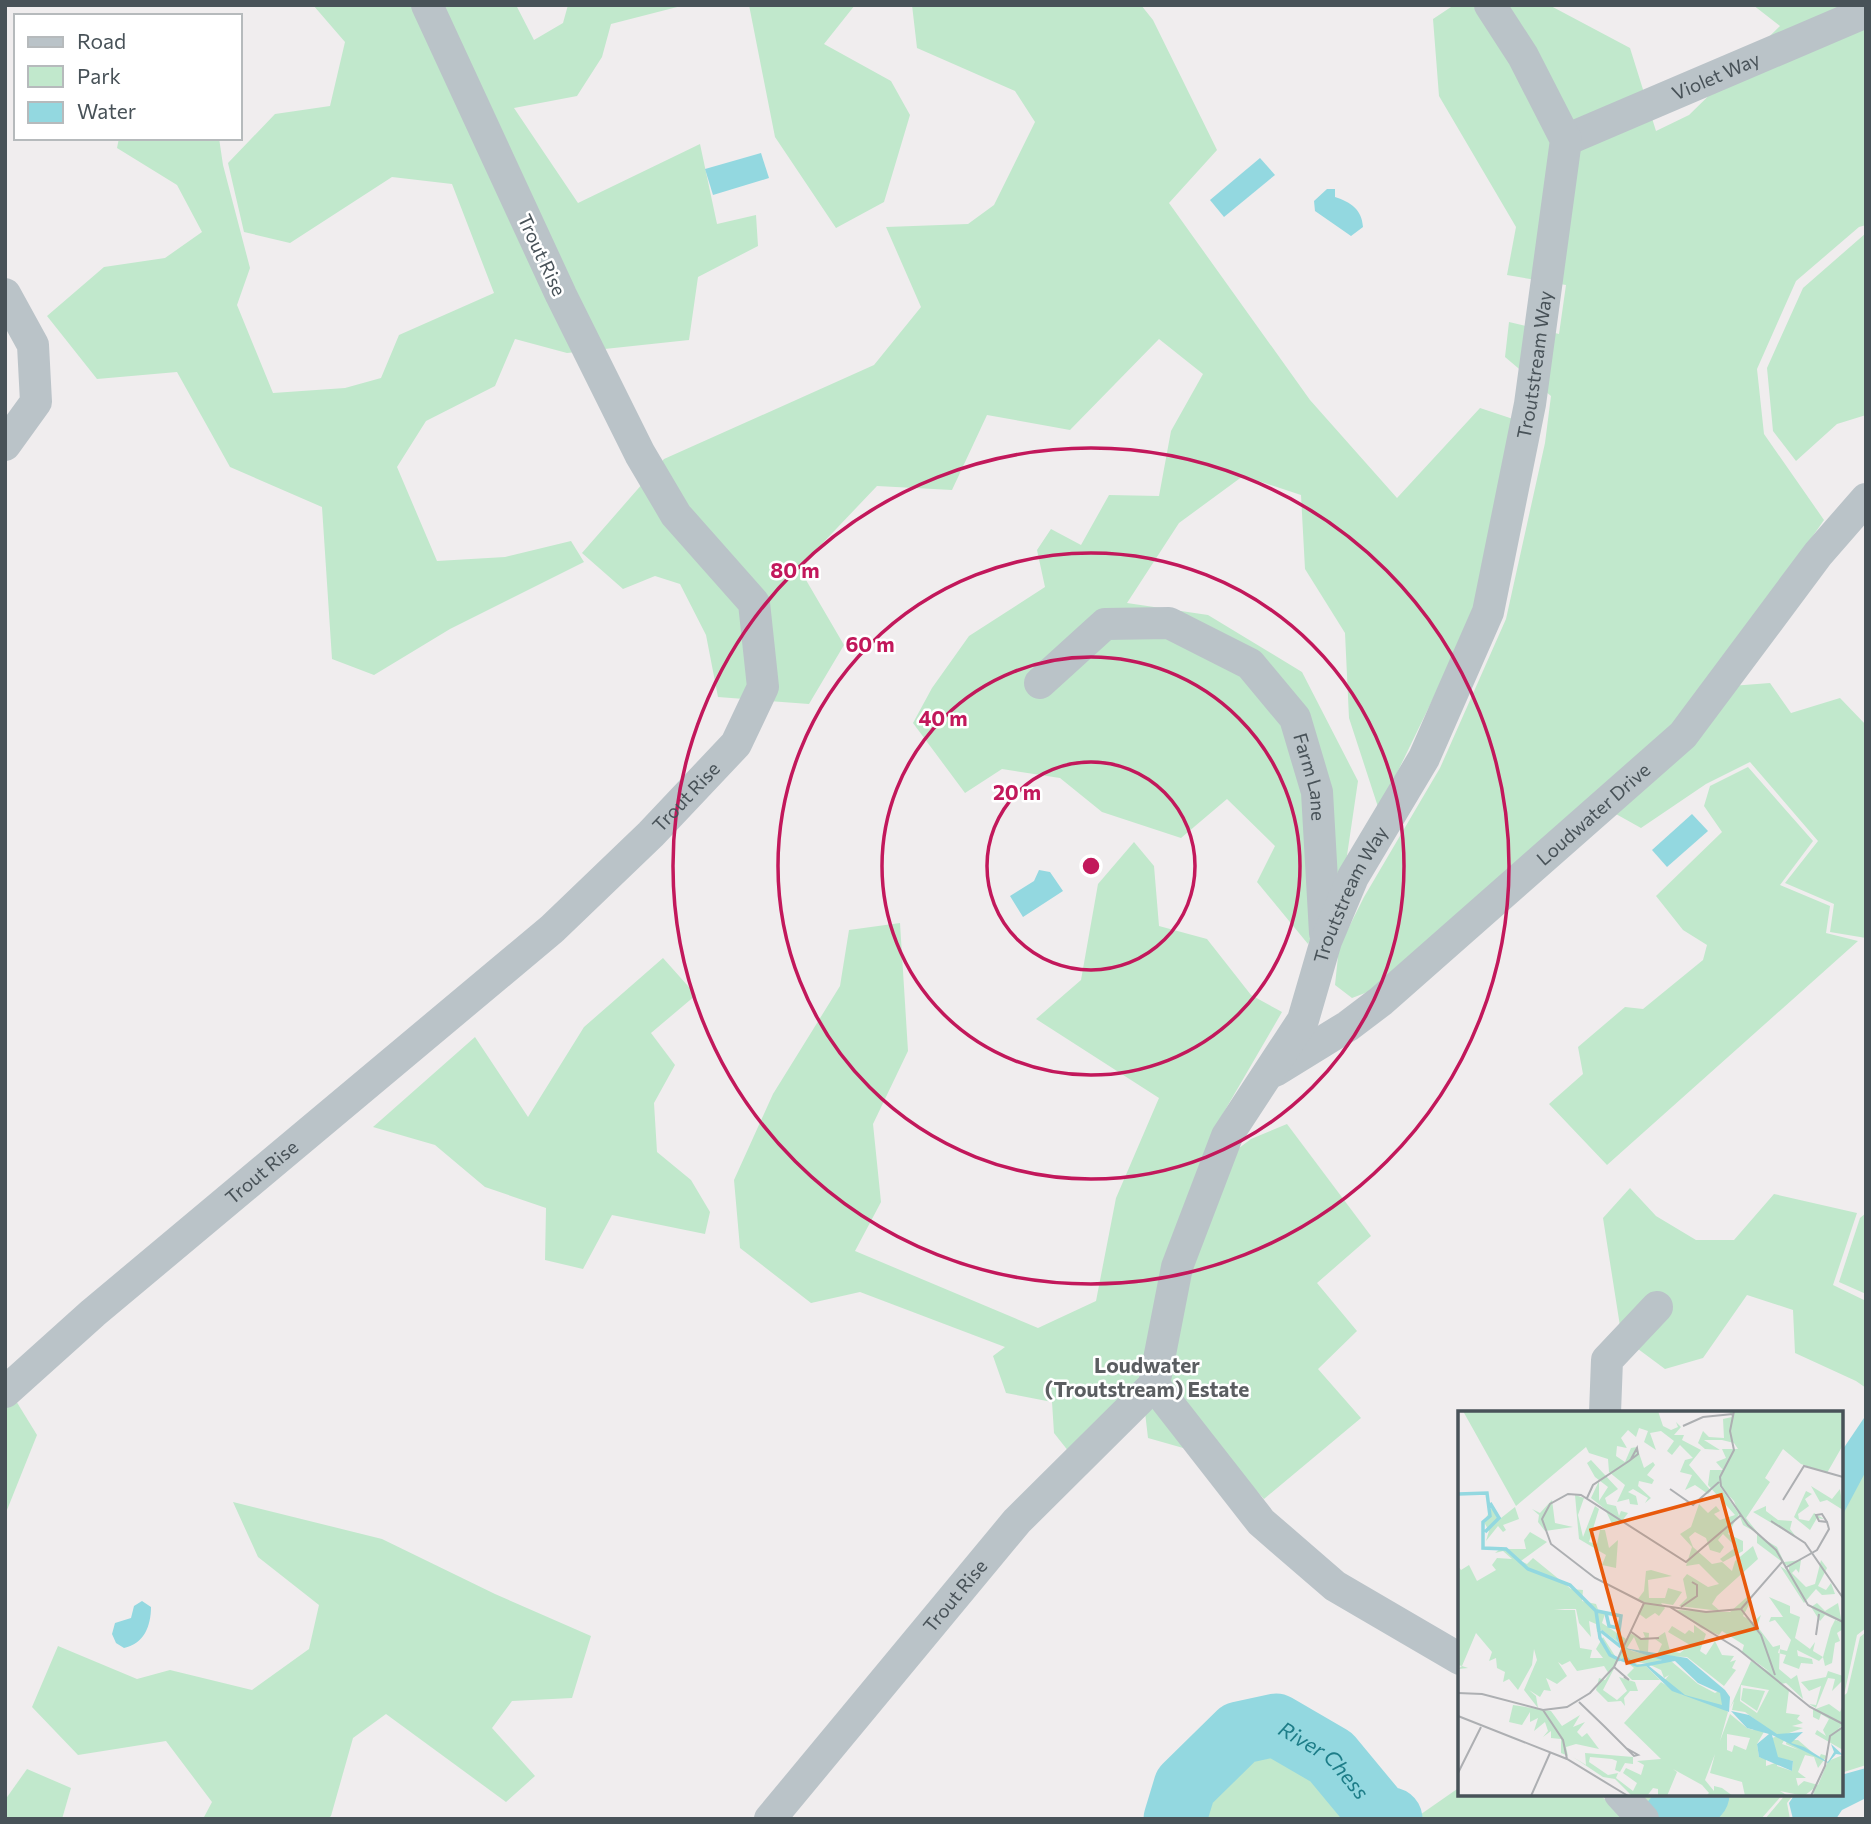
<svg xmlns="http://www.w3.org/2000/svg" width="1871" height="1824" font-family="Commissioner,sans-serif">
  <rect width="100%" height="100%" fill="#f0edee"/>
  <!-- green -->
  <g fill="#c1e8cc">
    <path d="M 313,5 L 516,5 L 534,40 L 563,23 L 568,5 L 685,5 L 611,24 L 602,57 L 577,96 L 514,108 L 578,203 L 700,144 L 717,224 L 756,215 L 758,246 L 698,277 L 689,340 L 567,353 L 515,339 L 495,386 L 426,421 L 397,467 L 437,561 L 505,557 L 571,541 L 584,562 L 450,629 L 374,675 L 332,659 L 322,507 L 230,467 L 177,372 L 97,379 L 47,316 L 104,267 L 165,258 L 202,232 L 177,185 L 117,148 L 119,138 L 219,138 L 223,165 L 250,268 L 237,305 L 273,393 L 345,388 L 381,378 L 399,335 L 494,293 L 452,184 L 392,177 L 290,243 L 244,232 L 228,163 L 275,114 L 330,106 L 345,42 Z"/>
    <path d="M 749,5 L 855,5 L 824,44 L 891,81 L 910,115 L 884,202 L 836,228 L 775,137 Z"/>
    <path d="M 912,5 L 1141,5 L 1153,20 L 1217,150 L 1169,203 L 1310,400 L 1397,498 L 1480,408 L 1516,420 L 1477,608 L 1379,810 L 1349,718 L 1345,633 L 1305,569 L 1301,495 L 1243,476 L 1179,523 L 1127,603 L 1208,615 L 1302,672 L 1358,781 L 1345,869 L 1308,944 L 1257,882 L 1275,846 L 1227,799 L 1181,838 L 1102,812 L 1060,778 L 1002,769 L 965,793 L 913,723 L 932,688 L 969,636 L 1045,587 L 1037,550 L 1051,529 L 1081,545 L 1109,495 L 1159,496 L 1171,431 L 1203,374 L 1159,339 L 1070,430 L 987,415 L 952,490 L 877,486 L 799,568 L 844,645 L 809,704 L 718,697 L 706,635 L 680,584 L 655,576 L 623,589 L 582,553 L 664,459 L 874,365 L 921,307 L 886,227 L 968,224 L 994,205 L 1035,122 L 1015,91 L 917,48 Z"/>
    <path d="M 1454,5 L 1549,5 L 1630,48 L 1656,131 L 1689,115 L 1780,26 L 1753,5 L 1866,5 L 1866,225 L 1859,227 L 1796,281 L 1757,369 L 1764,434 L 1824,520 L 1737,645 L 1674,728 L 1373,990 L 1352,998 L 1335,985 L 1339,947 L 1364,897 L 1440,768 L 1506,619 L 1545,443 L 1551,396 L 1505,357 L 1509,322 L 1559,334 L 1566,285 L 1507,275 L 1516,227 L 1439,96 L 1433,19 Z"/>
    <path d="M 1866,233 L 1866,415 L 1837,424 L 1796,461 L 1773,431 L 1767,368 L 1803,288 Z"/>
    <path d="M 1770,683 L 1791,713 L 1840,698 L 1866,725 L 1866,938 L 1830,932 L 1834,904 L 1785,883 L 1818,841 L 1750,762 L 1706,784 L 1641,828 L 1607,809 L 1731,686 Z"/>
    <path d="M 1748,767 L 1813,841 L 1780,885 L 1830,906 L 1826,933 L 1858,941 L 1607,1165 L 1549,1104 L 1583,1074 L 1578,1047 L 1625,1007 L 1643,1009 L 1703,960 L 1707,945 L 1683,930 L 1656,896 L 1722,832 L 1704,806 L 1710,786 Z"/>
    <path d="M 1134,842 L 1154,866 L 1159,926 L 1207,939 L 1251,995 L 1282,1012 L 1217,1124 L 1235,1151 L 1251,1139 L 1287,1124 L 1371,1236 L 1317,1283 L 1357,1331 L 1318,1369 L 1361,1418 L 1264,1499 L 1229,1461 L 1148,1438 L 1141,1378 L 1069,1452 L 1054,1433 L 1052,1402 L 1006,1393 L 993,1356 L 1005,1347 L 860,1292 L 811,1303 L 740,1248 L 734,1180 L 773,1094 L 840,986 L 849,930 L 900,923 L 908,1051 L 873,1124 L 881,1202 L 855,1251 L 1038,1328 L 1096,1301 L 1116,1198 L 1159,1098 L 1036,1019 L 1081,980 L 1098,884 Z"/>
    <path d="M 663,958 L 696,995 L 651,1033 L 675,1065 L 654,1103 L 657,1152 L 691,1180 L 710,1212 L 705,1234 L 612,1215 L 583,1269 L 545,1260 L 546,1208 L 485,1187 L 435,1145 L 373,1127 L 475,1037 L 528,1117 L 584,1027 Z"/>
    <path d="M 1630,1188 L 1656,1216 L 1696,1240 L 1734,1240 L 1774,1194 L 1857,1213 L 1833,1285 L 1866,1301 L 1866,1388 L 1856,1381 L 1795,1353 L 1793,1310 L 1747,1295 L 1703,1358 L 1665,1369 L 1634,1346 L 1620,1326 L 1603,1218 Z"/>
    <path d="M 1866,1213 L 1866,1294 L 1839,1282 L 1860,1218 Z"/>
    <path d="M 5,1383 L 37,1435 L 5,1515 Z"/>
    <path d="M 1866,1454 L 1866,1628 L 1857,1635 L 1845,1691 L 1841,1694 L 1841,1484 Z"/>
    <path d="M 233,1502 L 382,1539 L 495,1594 L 591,1636 L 572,1698 L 512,1701 L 492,1728 L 535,1776 L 506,1802 L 386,1714 L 353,1738 L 331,1816 L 327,1819 L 203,1819 L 212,1802 L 166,1741 L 78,1755 L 32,1707 L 58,1646 L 137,1679 L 170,1670 L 252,1690 L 309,1649 L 319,1605 L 258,1557 Z"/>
    <path d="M 1866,1632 L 1866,1765 L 1841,1773 L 1841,1698 L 1847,1693 L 1860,1637 Z"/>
    <path d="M 1272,1741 L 1327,1769 L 1366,1819 L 1188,1819 L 1212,1781 L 1245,1749 Z"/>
    <path d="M 27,1769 L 71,1788 L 62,1819 L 5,1819 L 5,1800 Z"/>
    <path d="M 1460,1787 L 1460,1794 L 1599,1794 L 1627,1819 L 1414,1819 Z"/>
    <path d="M 1603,1794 L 1783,1794 L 1761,1819 L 1629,1819 Z"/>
    <path d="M 1786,1794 L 1794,1794 L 1787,1803 L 1790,1819 L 1765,1819 Z"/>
  </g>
  <!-- water -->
  <g fill="#93d8e0">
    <path d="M 761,153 L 769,178 L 713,195 L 705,169 Z"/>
    <path d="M 1260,158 L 1275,175 L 1224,217 L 1210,200 Z"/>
    <path d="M 1327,189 L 1335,189 L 1335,197 C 1351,202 1362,210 1363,227 L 1351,236 L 1315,211 L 1314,201 Z"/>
    <path d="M 1692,814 L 1708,831 L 1667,867 L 1652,850 Z"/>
    <path d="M 1039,870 L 1050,872 L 1063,891 L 1023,917 L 1010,896 L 1034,881 Z"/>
    <path d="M 1866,1415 L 1866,1471 L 1841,1518 L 1841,1452 Z"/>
    <path d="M 142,1601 L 151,1607 C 151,1626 144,1644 124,1648 L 116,1643 L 112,1634 L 115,1623 L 131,1618 L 134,1606 Z"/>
    <path d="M 1866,1768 L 1866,1798 L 1842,1810 L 1836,1819 L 1793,1819 L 1789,1803 L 1795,1794 L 1841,1794 L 1841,1775 Z"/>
    <path d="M 1678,1794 L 1713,1794 L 1691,1819 L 1681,1819 L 1668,1807 Z"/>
  </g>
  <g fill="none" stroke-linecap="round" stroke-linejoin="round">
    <!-- river -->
    <g stroke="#93d8e0" stroke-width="63">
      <path id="s1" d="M 1175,1819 L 1185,1786 L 1239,1733 L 1276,1725 L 1331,1757 L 1380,1816 L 1391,1819"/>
      <path d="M 1674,1819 L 1698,1794"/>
    </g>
    <!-- street -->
    <g stroke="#bac3c8" stroke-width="32">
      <path id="s2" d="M 1566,140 L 1866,12"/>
      <path d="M 5,294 L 33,345 L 36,402 L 5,445"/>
      <path id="s3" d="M 1040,683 L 1105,624 L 1169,623 L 1250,664 L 1295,718 L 1317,792 L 1325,933"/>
      <path id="s4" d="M 1275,1071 L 1348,1026 L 1381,1001 L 1683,735 L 1818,554 L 1866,499"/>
      <path id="s5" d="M 5,1392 L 93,1313 L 552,929 L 651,834 L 736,744 L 763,687 L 754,603 L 676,515 L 640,454 L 561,295 L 427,5"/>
      <path d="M 1605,1413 L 1607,1360 L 1657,1307"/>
      <path id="s6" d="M 1460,1659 L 1335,1586 L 1261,1522 L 1154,1385 L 1177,1267 L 1227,1136 L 1303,1020 L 1326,941 L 1353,877 L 1424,758 L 1488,612 L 1530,404 L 1566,140 L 1523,56 L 1490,5"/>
      <path d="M 1620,1794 L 1643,1819"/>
      <path id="s7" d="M 770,1819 L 1017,1521 L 1154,1385"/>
    </g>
  </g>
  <!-- distance rings -->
  <g fill="none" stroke="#c2185b" stroke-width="3.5">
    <circle cx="1091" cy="866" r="104"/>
    <circle cx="1091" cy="866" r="209"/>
    <circle cx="1091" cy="866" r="313"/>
    <circle cx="1091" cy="866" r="418"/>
  </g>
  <g text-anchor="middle" stroke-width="5" stroke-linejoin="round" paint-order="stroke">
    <!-- street labels -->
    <g font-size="19" fill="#485258" stroke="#fff">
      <text dy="7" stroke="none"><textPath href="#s2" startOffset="163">Violet Way</textPath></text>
      <text transform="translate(542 255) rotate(65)" y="7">Trout Rise</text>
      <text dy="7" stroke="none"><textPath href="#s6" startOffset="1517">Troutstream Way</textPath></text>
      <text dy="7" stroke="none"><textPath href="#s3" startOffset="374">Farm Lane</textPath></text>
      <text dy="7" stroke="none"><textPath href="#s5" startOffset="905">Trout Rise</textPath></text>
      <text dy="7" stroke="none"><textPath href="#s4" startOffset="410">Loudwater Drive</textPath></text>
      <text dy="7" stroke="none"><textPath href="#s6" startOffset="950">Troutstream Way</textPath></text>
      <text dy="7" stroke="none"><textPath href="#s5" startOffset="338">Trout Rise</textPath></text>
      <text dy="7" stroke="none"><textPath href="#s7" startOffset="290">Trout Rise</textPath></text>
    </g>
    <!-- neighbourhood labels -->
    <g font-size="21" font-weight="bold" fill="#5b5e61" stroke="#fff">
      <text x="1147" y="1373">Loudwater<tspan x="1147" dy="24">(Troutstream) Estate</tspan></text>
    </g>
    <!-- water labels -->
    <g font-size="21" font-style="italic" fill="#1d7d88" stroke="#fff">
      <text dy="7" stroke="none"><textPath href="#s1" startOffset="208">River Chess</textPath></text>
    </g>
  </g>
  <!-- overview -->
  <g transform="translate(1458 1411)">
    <rect width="385" height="385" fill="#f0edee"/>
    <path d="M 5,0 L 200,0 L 205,15 L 213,19 L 220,16 L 218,11 L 223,16 L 216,24 L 226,24 L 224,29 L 243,39 L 231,54 L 253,80 L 250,83 L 237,74 L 227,79 L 234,64 L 222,61 L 227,49 L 235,47 L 222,34 L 214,44 L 209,40 L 216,30 L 203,20 L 192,22 L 198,39 L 186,31 L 190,20 L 181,17 L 178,26 L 170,19 L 163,27 L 169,37 L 159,35 L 158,45 L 167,51 L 173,37 L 179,36 L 186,57 L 195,51 L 197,54 L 189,64 L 196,69 L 194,73 L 181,70 L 180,75 L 193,87 L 187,92 L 190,87 L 175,78 L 170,81 L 178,85 L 180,94 L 172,93 L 171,88 L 159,91 L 167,74 L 151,61 L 150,48 L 131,42 L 128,36 L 58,95 ZM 271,0 L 385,0 L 385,34 L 369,62 L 343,53 L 325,38 L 307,67 L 312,71 L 288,107 L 304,127 L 319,136 L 326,151 L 343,149 L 341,162 L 338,158 L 334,162 L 348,176 L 357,173 L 363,149 L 369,157 L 360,175 L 368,179 L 373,172 L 377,183 L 364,184 L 358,178 L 346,192 L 322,155 L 331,161 L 331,156 L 299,132 L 299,122 L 285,114 L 276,90 L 261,74 L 281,103 L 270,123 L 285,130 L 285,140 L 265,151 L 262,148 L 278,136 L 265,123 L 260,129 L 266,136 L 262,142 L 252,139 L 248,127 L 237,121 L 231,126 L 235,136 L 254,153 L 264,151 L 274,160 L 277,150 L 295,135 L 300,148 L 259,185 L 254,193 L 262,200 L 221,195 L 229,187 L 225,168 L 229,163 L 250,176 L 261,173 L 241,153 L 228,155 L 234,136 L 222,123 L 233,116 L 241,93 L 250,102 L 258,95 L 262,100 L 256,103 L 262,109 L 277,104 L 250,74 L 252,59 L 265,59 L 258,51 L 268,47 L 264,38 L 280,38 L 276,32 L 264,29 L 246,29 L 262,39 L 247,38 L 240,32 L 245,20 L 251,26 L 266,27 L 265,8 L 274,6 ZM 133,49 L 160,78 L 147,87 L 149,93 L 158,95 L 161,105 L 163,100 L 170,102 L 161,114 L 154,113 L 147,98 L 133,87 L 141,70 L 141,90 L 150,76 L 137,66 L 129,52 ZM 353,75 L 374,88 L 382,78 L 385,99 L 369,89 L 362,91 ZM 348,80 L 354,83 L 347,88 L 351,95 L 340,103 L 341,108 L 351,110 L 356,102 L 366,108 L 359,107 L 352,119 L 336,106 ZM 117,84 L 126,87 L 120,104 L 125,126 L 137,95 L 141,98 L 131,131 L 139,133 L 142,119 L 147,119 L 151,137 L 160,129 L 158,157 L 144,154 L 148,144 L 121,128 ZM 94,89 L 97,112 L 115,116 L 87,120 L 80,111 L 81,104 L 74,98 L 82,102 ZM 308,95 L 308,100 L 320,109 L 334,110 L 332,118 L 339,127 L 295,101 ZM 57,96 L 61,108 L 45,114 L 48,119 L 45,121 L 40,115 L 28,130 L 31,120 L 26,111 L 33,97 L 43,107 ZM 72,121 L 89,131 L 63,150 L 69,153 L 75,147 L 113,178 L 125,179 L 124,190 L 138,193 L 141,201 L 147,203 L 144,212 L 168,228 L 172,222 L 183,228 L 187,226 L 185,221 L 191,222 L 190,241 L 182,240 L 176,226 L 169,237 L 174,240 L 198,246 L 204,233 L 197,228 L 207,221 L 212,240 L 222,242 L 232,234 L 210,221 L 214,215 L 227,223 L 231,219 L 236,222 L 236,214 L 248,223 L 242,240 L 248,244 L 257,230 L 264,244 L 276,245 L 272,251 L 278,249 L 274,257 L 278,259 L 266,275 L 229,246 L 207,245 L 199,252 L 213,250 L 240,273 L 257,282 L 261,280 L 267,291 L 263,296 L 270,301 L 262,330 L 272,303 L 289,317 L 295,319 L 302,312 L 287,301 L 274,299 L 276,290 L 272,297 L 293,250 L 312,261 L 284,241 L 286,234 L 264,220 L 261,224 L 243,217 L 218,199 L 272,201 L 289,186 L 293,190 L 285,205 L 295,211 L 303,204 L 299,215 L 315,236 L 322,234 L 321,258 L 333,268 L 339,264 L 345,288 L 328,272 L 323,273 L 331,279 L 328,302 L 342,304 L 339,308 L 345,312 L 334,315 L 345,317 L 323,325 L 307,319 L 299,333 L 301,346 L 308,348 L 308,355 L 320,351 L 319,355 L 334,360 L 335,350 L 306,344 L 305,330 L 317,326 L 328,326 L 324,333 L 341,339 L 328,333 L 329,329 L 340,329 L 361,347 L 363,343 L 369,345 L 360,357 L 356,346 L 347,344 L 340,361 L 348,367 L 338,367 L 340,375 L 346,370 L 360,374 L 370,350 L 385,344 L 385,385 L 356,385 L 355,378 L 346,385 L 322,380 L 330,385 L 287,385 L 284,371 L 252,362 L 257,343 L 247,369 L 256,380 L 256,375 L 264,377 L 275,385 L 248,385 L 251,382 L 244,374 L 215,358 L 219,361 L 209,385 L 200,385 L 200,378 L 195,377 L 189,385 L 174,385 L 157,368 L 145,366 L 115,346 L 128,354 L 127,342 L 175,346 L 175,353 L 167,352 L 162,361 L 157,359 L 159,350 L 154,348 L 132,346 L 131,351 L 150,364 L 160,362 L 158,367 L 175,380 L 179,372 L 165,362 L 168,357 L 183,364 L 186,354 L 179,350 L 203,348 L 166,312 L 203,271 L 226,285 L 206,270 L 211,264 L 206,267 L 203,259 L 190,253 L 161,248 L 145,279 L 159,289 L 169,280 L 161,266 L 177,271 L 180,280 L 172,280 L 166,287 L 167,295 L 163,290 L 150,291 L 138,279 L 141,267 L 147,269 L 151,263 L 146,255 L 119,260 L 112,250 L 104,254 L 100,251 L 109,265 L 99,273 L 88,267 L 93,280 L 86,279 L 82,286 L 71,279 L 78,285 L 80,297 L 66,279 L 79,249 L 76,238 L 74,254 L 60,279 L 51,268 L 45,271 L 47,261 L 39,257 L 38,247 L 31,250 L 34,241 L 18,222 L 4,255 L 10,257 L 0,258 L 4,255 L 0,254 L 0,155 L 3,159 L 11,154 L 19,170 L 38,159 L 34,154 L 39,147 L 54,148 L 45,140 L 37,142 L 42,138 L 68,138 L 66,129 ZM 107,198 L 118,198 L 121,212 L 133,226 L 131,210 L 138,213 L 139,221 L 144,219 L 164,234 L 159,248 L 145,226 L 138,238 L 145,247 L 132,247 L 134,239 L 122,237 L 117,199 L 96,199 ZM 283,274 L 311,279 L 299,302 L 282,290 ZM 269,323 L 292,327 L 288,339 L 276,334 L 274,341 L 269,339 ZM 193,159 L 214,165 L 190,169 L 191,187 L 207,187 L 210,177 L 224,181 L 215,194 L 203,192 L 207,197 L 201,205 L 197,202 L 188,208 L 180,202 L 186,191 L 180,188 L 186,180 L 188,160 ZM 311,186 L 332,195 L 332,202 L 342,206 L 337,227 L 352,238 L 357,231 L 355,240 L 365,246 L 373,217 L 377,209 L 383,211 L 367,204 L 362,210 L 353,196 L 359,192 L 367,200 L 380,192 L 385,218 L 379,222 L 382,230 L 377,232 L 374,252 L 367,255 L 365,246 L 361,250 L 339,239 L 340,245 L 354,248 L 355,253 L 343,252 L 341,258 L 325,252 L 328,244 L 320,242 L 321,238 L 329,240 L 333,229 L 317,209 L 311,211 L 313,206 L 325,206 ZM 166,249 L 188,255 L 202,269 L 174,269 L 169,264 L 176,257 ZM 370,260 L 385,265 L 385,269 L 374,280 L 377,268 L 370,267 L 358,297 L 351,293 L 358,294 L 363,275 L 351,280 L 343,271 L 368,266 ZM 285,277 L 307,280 L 299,300 L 283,289 ZM 371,293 L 382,301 L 385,294 L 385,314 L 380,318 L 385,317 L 385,339 L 357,323 L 359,319 L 368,325 L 365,319 L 371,308 L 363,303 L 361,309 L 355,306 L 355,299 ZM 55,294 L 93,300 L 104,315 L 122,304 L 115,316 L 127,311 L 119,321 L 124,326 L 129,322 L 141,338 L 118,333 L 108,336 L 110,345 L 103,342 L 103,328 L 93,327 L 93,320 L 85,326 L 90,320 L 87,311 L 76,320 L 80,307 L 72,311 L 72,301 L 64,314 L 51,311 Z" fill="#c1e8cc" fill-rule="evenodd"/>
    <path d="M 166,237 L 229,247 L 267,279 L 272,286 L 271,301 L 214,280 L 188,255 L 179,256 L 160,249 L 169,246 L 179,254 L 204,249 ZM 217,250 L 240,272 L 262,282 L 264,294 L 227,284 L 191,255 ZM 273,300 L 291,304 L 319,323 L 345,321 L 333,332 L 346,336 L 370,351 L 376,341 L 373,333 L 385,344 L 378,343 L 370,352 L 314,324 L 320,346 L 335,350 L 334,360 L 301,346 L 299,333 L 311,323 L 289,317 Z" fill="#93d8e0" fill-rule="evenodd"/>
    <path fill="none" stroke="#93d8e0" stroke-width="3.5" d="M 0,83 L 29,82 L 32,105 L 25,111 L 25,137 L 48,138 L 70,158 L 112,174 L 138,200 L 142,227 L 152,244 L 162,249M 27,121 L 41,107 L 32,92M 139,200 L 163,205 L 160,227 L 166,238M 148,202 L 151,215 L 160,217M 143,220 L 163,236"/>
    <path fill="none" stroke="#adafb2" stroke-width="2" d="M 276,0 L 272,20 L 276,39 L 262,66 L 263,75 L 290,114 L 318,139 L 350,194 L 385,211M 225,15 L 245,6 L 275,3M 212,78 L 235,94 L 261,71M 129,87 L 135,74 L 171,50 L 180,43 L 179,37 L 173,48M 325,89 L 346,55 L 385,66M 313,110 L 347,132 L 385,187M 327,157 L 359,139 L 371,118 L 369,111 L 361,110 L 358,104 L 364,103 L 369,111M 186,192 L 137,167 L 93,133 L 84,108 L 92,93 L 110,83 L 123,84 L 228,151 L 283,104M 212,196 L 280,238 L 352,296 L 385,313M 223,196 L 239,185 L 239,174 L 234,171M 283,198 L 303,224 L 317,264M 172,220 L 183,228 L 201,227M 358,224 L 361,203M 156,256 L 171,269 L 166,266M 0,282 L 24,283 L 85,299 L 109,296 L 132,282 L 156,256 L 186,192 L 248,201 L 283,198 L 324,151M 121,291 L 146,315 L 176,345 L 180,344 L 168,337M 85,299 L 105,329 L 109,348M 0,305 L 109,348 L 170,385M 0,362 L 23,316M 73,385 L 92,342M 353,385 L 367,355 L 372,325 L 385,316"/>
    <path fill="#e8590c" fill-opacity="0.15" stroke="#e8590c" stroke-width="3.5" d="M 263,84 L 299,217 L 169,252 L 133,119 Z"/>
    <rect width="385" height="385" fill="none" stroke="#485258" stroke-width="3.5"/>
  </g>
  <circle cx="1091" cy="866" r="10" fill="#c2185b" stroke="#fff" stroke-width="3.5"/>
  <g font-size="21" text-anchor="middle" font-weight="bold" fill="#c2185b" stroke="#fff" stroke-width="5" stroke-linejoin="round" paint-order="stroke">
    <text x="795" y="578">80 m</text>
    <text x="870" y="652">60 m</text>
    <text x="943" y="726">40 m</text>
    <text x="1017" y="800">20 m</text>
  </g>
  <!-- border -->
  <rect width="1871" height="1824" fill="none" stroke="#485258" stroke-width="14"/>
  <!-- legend -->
  <rect x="14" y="14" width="228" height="126" fill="#ffffff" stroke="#b6babc" stroke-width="2"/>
  <rect x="28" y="37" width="35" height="10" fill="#bac3c8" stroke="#b6babc" stroke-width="2"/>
  <text x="77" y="49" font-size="21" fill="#485258">Road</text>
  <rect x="28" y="66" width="35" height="21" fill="#c1e8cc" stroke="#b6babc" stroke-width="2"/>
  <text x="77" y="84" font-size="21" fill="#485258">Park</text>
  <rect x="28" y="102" width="35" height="21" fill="#93d8e0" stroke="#b6babc" stroke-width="2"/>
  <text x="77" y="119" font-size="21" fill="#485258">Water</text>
</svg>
